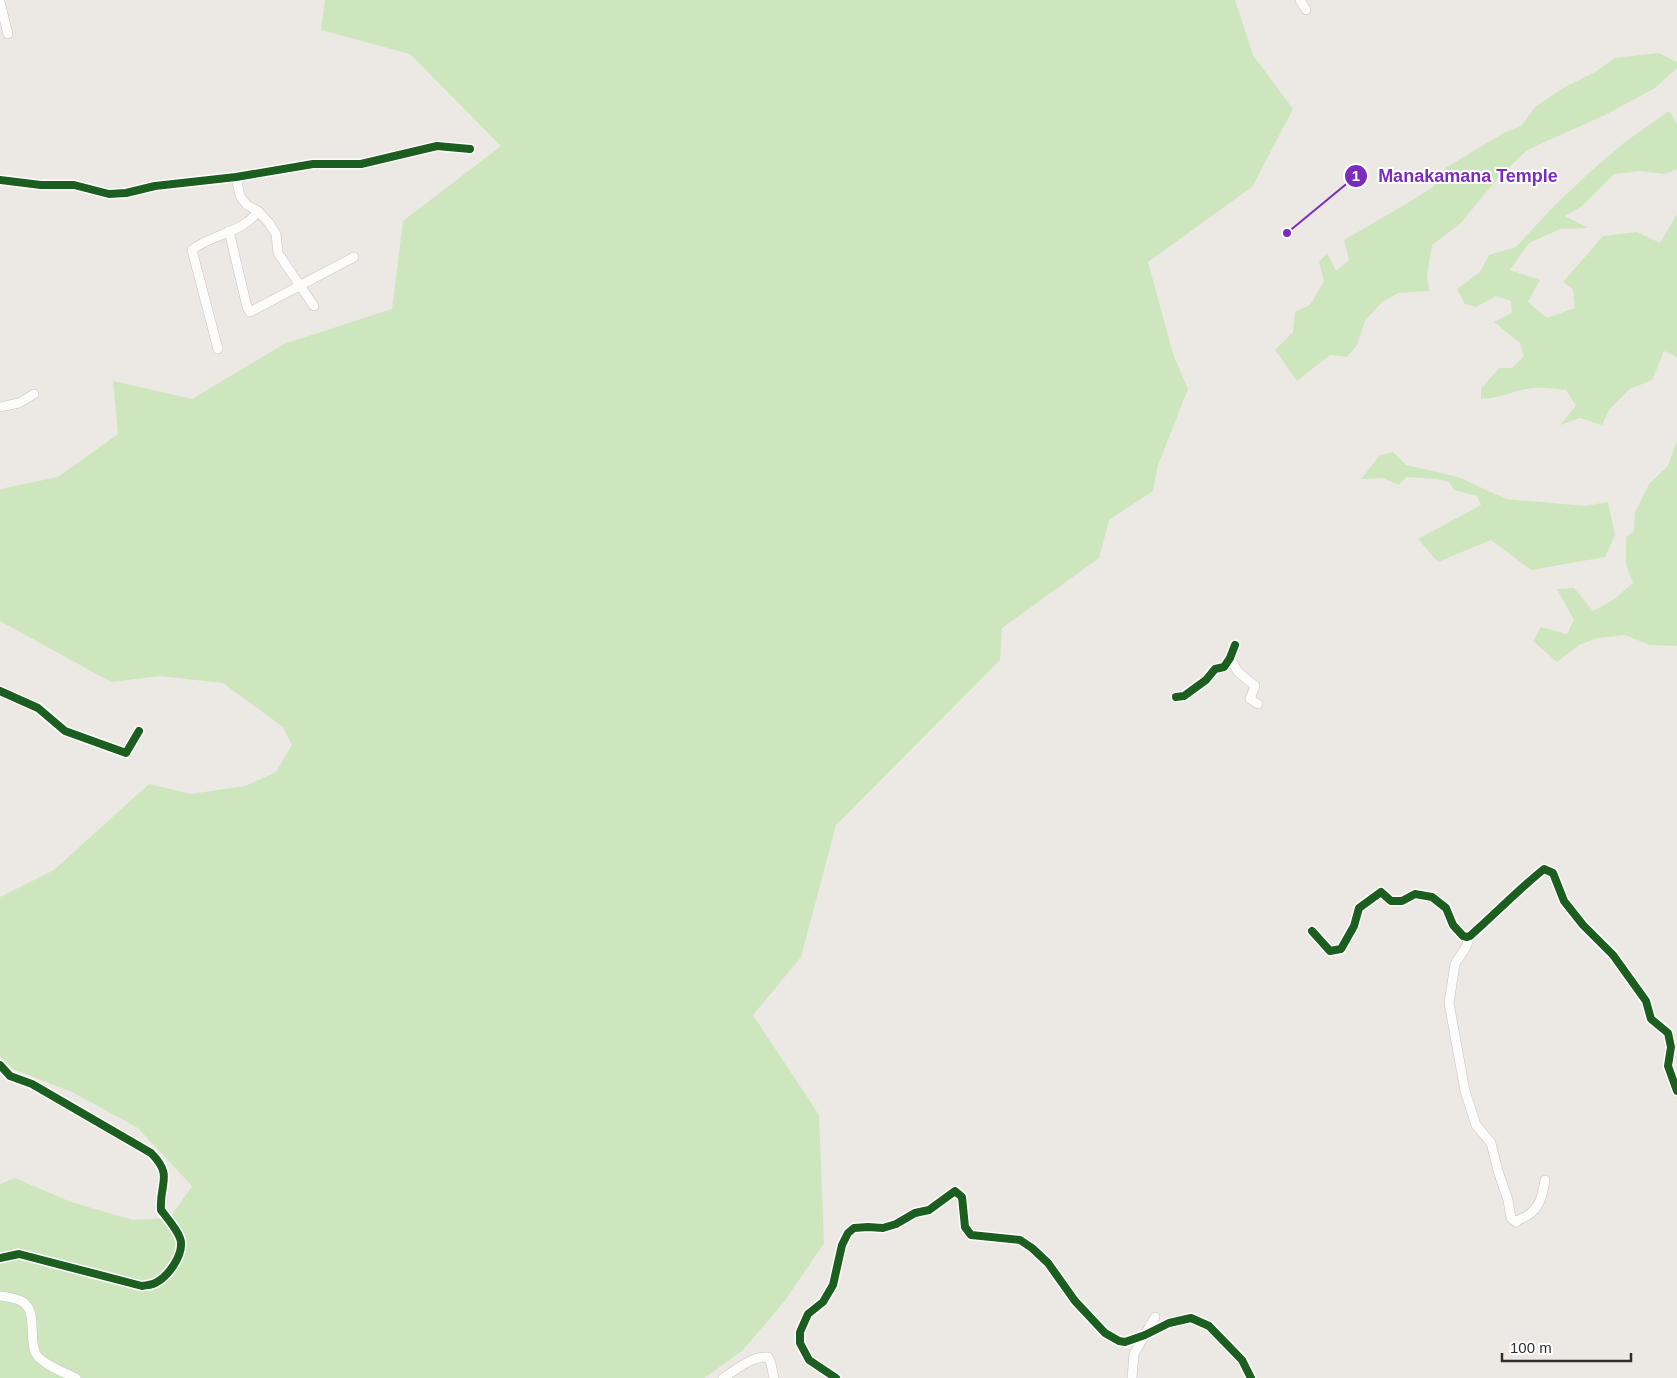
<svg xmlns="http://www.w3.org/2000/svg" width="1677" height="1378" font-family="Arial,sans-serif">
  <rect width="100%" height="100%" fill="#ece8e4"/>
  <!-- green -->
  <g fill="#cee6be">
    <path d="M 325,0 L 1235,0 L 1253,55 L 1293,109 L 1252,187 L 1148,262 L 1173,354 L 1188,389 L 1158,465 L 1153,491 L 1109,520 L 1099,558 L 1002,628 L 1000,660 L 836,825 L 801,957 L 753,1015 L 819,1115 L 824,1243 L 784,1302 L 742,1351 L 704,1378 L 0,1378 L 0,1184 L 15,1178 L 71,1202 L 133,1220 L 170,1218 L 192,1186 L 138,1128 L 72,1092 L 13,1069 L 0,1056 L 0,897 L 54,870 L 149,784 L 191,794 L 245,786 L 276,772 L 292,745 L 283,727 L 223,683 L 160,676 L 111,682 L 0,621 L 0,489 L 58,477 L 118,434 L 113,381 L 192,399 L 284,344 L 392,309 L 403,221 L 501,146 L 410,54 L 321,30 Z"/>
    <path d="M 1658,53 L 1677,62 L 1677,68 L 1655,88 L 1605,115 L 1527,150 L 1498,178 L 1460,224 L 1432,245 L 1427,275 L 1429,291 L 1398,293 L 1382,302 L 1365,321 L 1357,345 L 1347,357 L 1330,355 L 1297,381 L 1275,350 L 1293,332 L 1295,312 L 1310,305 L 1324,281 L 1319,262 L 1327,253 L 1336,271 L 1349,260 L 1344,240 L 1406,204 L 1433,187 L 1445,168 L 1502,134 L 1522,125 L 1536,106 L 1565,87 L 1595,72 L 1615,58 Z"/>
    <path d="M 1669,111 L 1677,124 L 1677,169 L 1665,174 L 1640,171 L 1614,174 L 1582,206 L 1565,216 L 1588,228 L 1560,229 L 1529,243 L 1510,270 L 1540,280 L 1528,302 L 1547,318 L 1575,308 L 1573,289 L 1563,282 L 1603,236 L 1637,232 L 1660,243 L 1677,214 L 1677,357 L 1664,351 L 1652,380 L 1630,389 L 1609,410 L 1602,425 L 1580,418 L 1560,425 L 1576,406 L 1566,390 C 1555,389 1543,387 1533,388 C 1515,390 1500,399 1481,399 L 1481,389 L 1499,368 L 1512,368 L 1524,356 L 1520,343 L 1494,322 L 1512,313 L 1511,301 L 1496,296 L 1476,307 L 1465,304 L 1457,289 L 1480,272 L 1489,255 L 1516,247 L 1554,206 L 1591,171 L 1625,142 Z"/>
    <path d="M 1677,441 L 1677,646 L 1650,645 L 1625,635 L 1597,638 L 1579,645 L 1557,662 L 1533,641 L 1541,627 L 1567,634 L 1574,620 L 1557,589 L 1574,588 L 1593,611 L 1613,600 L 1633,583 L 1626,565 L 1626,537 L 1634,531 L 1635,512 L 1649,484 L 1668,466 Z"/>
    <path d="M 1393,452 L 1406,465 L 1458,477 L 1506,499 L 1585,506 L 1608,502 L 1615,535 L 1605,557 L 1531,570 L 1491,540 L 1438,562 L 1418,539 L 1481,505 L 1477,496 L 1454,490 L 1449,482 L 1437,479 L 1406,477 L 1399,485 L 1382,478 L 1361,479 L 1380,455 Z"/>
  </g>
  <g fill="none" stroke-linecap="round" stroke-linejoin="round">
    <defs>
      <g id="minor">
        <path d="M 1300,0 L 1306,10"/>
        <path d="M 0,2 L 8,34"/>
        <path d="M 236,177 L 240,196 L 247,205 L 258,211 L 269,223 L 276,234 L 278,253 L 314,306"/>
        <path d="M 0,180 L 41,185 L 74,185 L 109,194 L 126,193 L 155,186 L 236,177 L 313,164 L 361,164 L 437,146 L 470,149"/>
        <path d="M 229,231 L 247,307 L 250,312 L 354,257"/>
        <path d="M 218,349 L 192,250 C 211,234 244,233 258,211"/>
        <path d="M 0,407 L 19,403 L 34,394"/>
        <path d="M 1230,658 L 1238,672 L 1255,686 L 1250,699 L 1258,704"/>
        <path d="M 0,691 L 38,708 L 65,731 L 126,753 L 139,731"/>
        <path d="M 1176,697 L 1184,696 L 1206,680 L 1215,669 L 1224,667 L 1230,658 L 1235,645"/>
        <path d="M 1312,931 L 1330,951 L 1341,949 L 1354,926 L 1359,908 L 1381,892 L 1391,901 L 1402,901 L 1415,894 L 1432,897 L 1446,908 L 1453,925 L 1463,936 L 1467,937 L 1470,936 C 1495,914 1518,890 1544,869 L 1553,873 L 1564,901 L 1583,925 L 1613,955 L 1646,1001 L 1651,1019 L 1668,1033 L 1671,1047 L 1668,1066 L 1677,1091"/>
        <path d="M 1470,936 L 1466,947 L 1455,964 L 1449,1003 L 1465,1091 L 1476,1125 L 1491,1143 L 1498,1171 L 1508,1200 L 1511,1218 L 1516,1222 C 1519,1219 1523,1218 1527,1216 C 1540,1208 1543,1194 1545,1180"/>
        <path d="M 0,1065 L 10,1076 L 32,1084 L 151,1153 C 174,1176 159,1183 161,1210 C 167,1218 181,1234 181,1243 C 182,1257 168,1276 157,1282 C 153,1285 147,1285 142,1286 L 19,1254 L 0,1258"/>
        <path d="M 0,1296 C 7,1297 17,1298 23,1302 C 38,1313 28,1338 36,1354 C 42,1364 65,1373 76,1378"/>
        <path d="M 723,1378 C 736,1370 751,1356 768,1357 C 772,1363 772,1370 774,1378"/>
        <path d="M 836,1378 L 809,1360 L 800,1343 L 800,1332 L 808,1314 L 823,1302 L 833,1285 L 842,1245 L 848,1233 L 854,1228 L 868,1227 L 883,1228 L 896,1224 L 915,1213 L 929,1210 L 955,1191 L 962,1197 L 965,1227 L 971,1235 L 1020,1240 L 1032,1248 L 1048,1263 L 1075,1301 L 1105,1333 L 1119,1341 L 1125,1342 L 1145,1335 L 1169,1323 L 1191,1318 L 1209,1326 L 1242,1360 L 1251,1378"/>
        <path d="M 1132,1378 L 1134,1354 L 1155,1317"/>
      </g>
    </defs>
    <!-- minor casing -->
    <use href="#minor" stroke="#c5c4c5" stroke-width="10"/>
    <!-- minor -->
    <use href="#minor" stroke="#fcfcfb" stroke-width="9"/>
    <defs>
      <g id="cycleway">
        <path d="M 0,180 L 41,185 L 74,185 L 109,194 L 126,193 L 155,186 L 236,177 L 313,164 L 361,164 L 437,146 L 470,149"/>
        <path d="M 0,691 L 38,708 L 65,731 L 126,753 L 139,731"/>
        <path d="M 1176,697 L 1184,696 L 1206,680 L 1215,669 L 1224,667 L 1230,658 L 1235,645"/>
        <path d="M 1312,931 L 1330,951 L 1341,949 L 1354,926 L 1359,908 L 1381,892 L 1391,901 L 1402,901 L 1415,894 L 1432,897 L 1446,908 L 1453,925 L 1463,936 L 1467,937 L 1470,936 C 1495,914 1518,890 1544,869 L 1553,873 L 1564,901 L 1583,925 L 1613,955 L 1646,1001 L 1651,1019 L 1668,1033 L 1671,1047 L 1668,1066 L 1677,1091"/>
        <path d="M 0,1065 L 10,1076 L 32,1084 L 151,1153 C 174,1176 159,1183 161,1210 C 167,1218 181,1234 181,1243 C 182,1257 168,1276 157,1282 C 153,1285 147,1285 142,1286 L 19,1254 L 0,1258"/>
        <path d="M 836,1378 L 809,1360 L 800,1343 L 800,1332 L 808,1314 L 823,1302 L 833,1285 L 842,1245 L 848,1233 L 854,1228 L 868,1227 L 883,1228 L 896,1224 L 915,1213 L 929,1210 L 955,1191 L 962,1197 L 965,1227 L 971,1235 L 1020,1240 L 1032,1248 L 1048,1263 L 1075,1301 L 1105,1333 L 1119,1341 L 1125,1342 L 1145,1335 L 1169,1323 L 1191,1318 L 1209,1326 L 1242,1360 L 1251,1378"/>
      </g>
    </defs>
    <!-- cycleway casing -->
    <use href="#cycleway" stroke="#fff" stroke-width="11"/>
    <!-- cycleway -->
    <use href="#cycleway" stroke="#1b5e20" stroke-width="8"/>
  </g>
  <!-- callouts -->
  <path fill="none" stroke="#7b2cbf" stroke-width="2" d="M1287 233L1356 176"/>
  <g fill="#7b2cbf" stroke="#fff" stroke-width="2">
    <circle cx="1287" cy="233" r="5"/>
    <circle cx="1356" cy="176" r="12"/>
  </g>
  <g font-size="15" text-anchor="middle" font-weight="bold" fill="#fff">
    <text x="1356" y="181">1</text>
  </g>
  <g font-size="18" text-anchor="middle" font-weight="bold" fill="#7b2cbf" stroke="#fff" stroke-width="4" stroke-linejoin="round" paint-order="stroke">
    <text x="1468" y="182">Manakamana Temple</text>
  </g>
  <!-- scale -->
  <path d="M1502 1353v8h129v-8" fill="none" stroke="#2e2e2e" stroke-width="2.5"/>
  <text x="1510" y="1353" font-size="15" fill="#2e2e2e" stroke="#ffffff" stroke-width="4" paint-order="stroke">100 m</text>
</svg>
